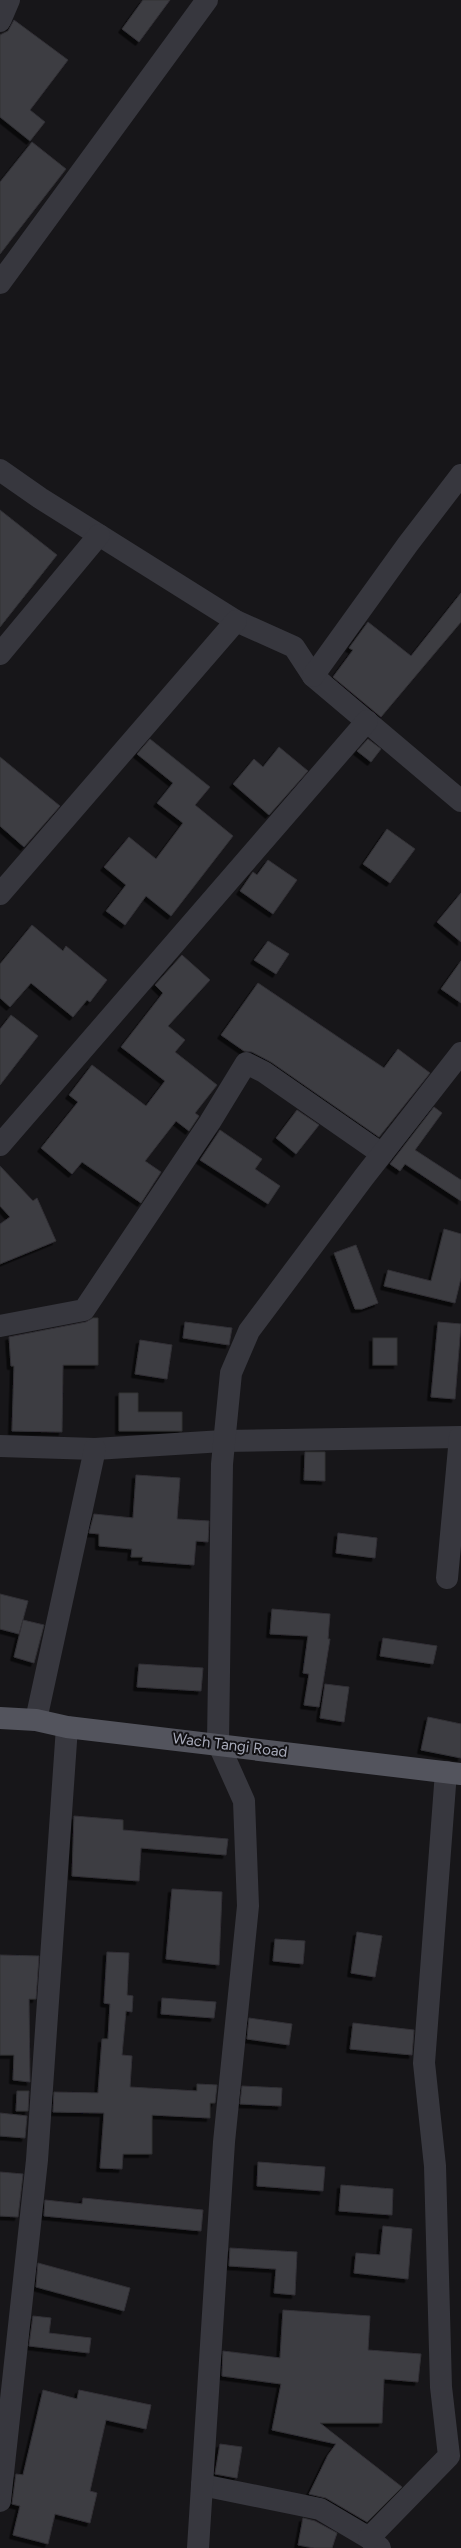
<svg xmlns="http://www.w3.org/2000/svg" width="461" height="2548" font-family="Figtree,sans-serif">
  <defs>
    <filter id="shadow"><feDropShadow dx="-3.5" dy="3.5" stdDeviation="0" flood-color="#0009"/></filter>
  </defs>
  <rect width="100%" height="100%" fill="#171619"/>
  <!-- building -->
  <g fill="#3e3e43" stroke="#313035" filter="url(#shadow)">
    <path d="M 143,0 L 170,0 L 139,42 L 122,29 Z"/>
    <path d="M 14,20 L 68,60 L 30,110 L 45,122 L 30,141 L 0,117 L 0,35 L 8,31 Z"/>
    <path d="M 32,142 L 66,169 L 0,254 L 0,182 Z"/>
    <path d="M 0,510 L 57,555 L 0,627 Z"/>
    <path d="M 461,593 L 461,622 L 381,717 L 333,677 L 353,650 L 349,648 L 368,622 L 411,656 Z"/>
    <path d="M 150,739 L 210,787 L 195,805 L 233,836 L 171,916 L 146,896 L 125,925 L 106,911 L 126,885 L 104,867 L 129,837 L 156,859 L 183,823 L 157,803 L 173,783 L 137,754 Z"/>
    <path d="M 368,739 L 381,749 L 371,762 L 357,751 Z"/>
    <path d="M 279,747 L 308,771 L 269,815 L 233,784 L 254,759 L 263,767 Z"/>
    <path d="M 0,757 L 60,806 L 24,847 L 0,826 Z"/>
    <path d="M 387,829 L 415,849 L 390,883 L 363,864 Z"/>
    <path d="M 268,860 L 297,880 L 273,914 L 240,891 L 253,872 L 257,875 Z"/>
    <path d="M 461,893 L 461,942 L 437,922 Z"/>
    <path d="M 32,925 L 63,951 L 66,946 L 107,980 L 90,1002 L 87,1000 L 73,1017 L 31,983 L 10,1007 L 0,998 L 0,964 Z"/>
    <path d="M 268,941 L 289,954 L 276,974 L 254,960 Z"/>
    <path d="M 182,955 L 210,980 L 168,1026 L 185,1040 L 175,1052 L 217,1085 L 195,1113 L 199,1116 L 189,1131 L 176,1121 L 145,1161 L 161,1172 L 141,1203 L 82,1162 L 72,1174 L 41,1148 L 78,1102 L 69,1095 L 92,1065 L 146,1106 L 165,1081 L 121,1047 L 163,993 L 155,985 Z"/>
    <path d="M 461,961 L 461,1003 L 441,989 Z"/>
    <path d="M 258,983 L 384,1068 L 398,1049 L 430,1073 L 379,1137 L 271,1062 L 252,1052 L 244,1051 L 221,1035 Z"/>
    <path d="M 11,1015 L 38,1036 L 0,1085 L 0,1029 Z"/>
    <path d="M 434,1107 L 442,1113 L 415,1150 L 461,1180 L 461,1201 L 405,1164 L 400,1171 L 390,1164 Z"/>
    <path d="M 297,1110 L 319,1125 L 296,1154 L 276,1138 Z"/>
    <path d="M 220,1130 L 262,1159 L 255,1169 L 280,1186 L 268,1204 L 200,1160 Z"/>
    <path d="M 0,1166 L 33,1201 L 37,1198 L 56,1241 L 0,1264 L 0,1224 L 10,1217 L 0,1206 Z"/>
    <path d="M 444,1229 L 461,1234 L 461,1278 L 455,1303 L 384,1286 L 388,1270 L 431,1281 Z"/>
    <path d="M 356,1245 L 378,1303 L 362,1309 L 355,1309 L 334,1253 Z"/>
    <path d="M 93,1318 L 98,1318 L 98,1365 L 63,1365 L 62,1432 L 12,1431 L 14,1366 L 11,1366 L 9,1337 L 86,1322 Z"/>
    <path d="M 185,1322 L 232,1328 L 229,1345 L 183,1338 Z"/>
    <path d="M 438,1322 L 461,1324 L 455,1399 L 431,1397 Z"/>
    <rect x="373" y="1338" width="24" height="27"/>
    <path d="M 140,1340 L 172,1345 L 167,1379 L 135,1374 Z"/>
    <path d="M 119,1393 L 138,1393 L 138,1412 L 182,1412 L 182,1431 L 119,1431 Z"/>
    <path d="M 305,1452 L 325,1452 L 325,1481 L 304,1480 Z"/>
    <path d="M 136,1475 L 180,1478 L 177,1519 L 209,1521 L 208,1542 L 196,1541 L 194,1565 L 142,1561 L 143,1557 L 131,1557 L 132,1549 L 99,1546 L 99,1534 L 89,1533 L 94,1514 L 133,1518 Z"/>
    <path d="M 338,1533 L 377,1538 L 375,1558 L 336,1553 Z"/>
    <path d="M 0,1594 L 28,1601 L 19,1634 L 0,1629 Z"/>
    <path d="M 272,1609 L 330,1614 L 328,1639 L 330,1639 L 319,1707 L 304,1705 L 309,1674 L 303,1673 L 308,1636 L 270,1634 Z"/>
    <path d="M 23,1620 L 44,1625 L 34,1663 L 14,1657 Z"/>
    <path d="M 383,1638 L 437,1646 L 433,1664 L 380,1656 Z"/>
    <path d="M 139,1664 L 203,1668 L 201,1691 L 137,1687 Z"/>
    <path d="M 325,1684 L 349,1687 L 344,1722 L 320,1718 Z"/>
    <path d="M 428,1717 L 461,1724 L 461,1758 L 421,1750 Z"/>
    <path d="M 74,1816 L 123,1820 L 123,1830 L 228,1839 L 226,1855 L 141,1848 L 139,1881 L 72,1876 Z"/>
    <path d="M 172,1889 L 222,1892 L 219,1965 L 166,1959 Z"/>
    <path d="M 357,1932 L 382,1936 L 375,1977 L 351,1973 Z"/>
    <path d="M 275,1939 L 305,1941 L 303,1964 L 273,1961 Z"/>
    <path d="M 107,1952 L 129,1953 L 127,1995 L 133,1996 L 132,2012 L 126,2011 L 122,2055 L 132,2056 L 130,2087 L 197,2091 L 197,2084 L 217,2085 L 215,2103 L 210,2103 L 210,2118 L 152,2115 L 152,2154 L 123,2154 L 122,2169 L 100,2168 L 104,2113 L 53,2112 L 54,2092 L 98,2093 L 102,2039 L 108,2039 L 110,2004 L 104,2003 Z"/>
    <path d="M 0,1955 L 39,1956 L 36,1999 L 29,1999 L 30,2082 L 13,2080 L 14,2055 L 0,2055 Z"/>
    <path d="M 162,1998 L 216,2002 L 214,2018 L 161,2014 Z"/>
    <path d="M 249,2018 L 292,2024 L 289,2045 L 247,2039 Z"/>
    <path d="M 353,2023 L 414,2030 L 412,2055 L 350,2049 Z"/>
    <path d="M 242,2086 L 282,2088 L 281,2106 L 240,2104 Z"/>
    <path d="M 17,2091 L 29,2091 L 28,2111 L 16,2111 Z"/>
    <path d="M 0,2113 L 27,2116 L 25,2138 L 0,2136 Z"/>
    <path d="M 258,2162 L 325,2167 L 323,2191 L 257,2186 Z"/>
    <path d="M 0,2172 L 23,2174 L 18,2217 L 0,2216 Z"/>
    <path d="M 341,2185 L 393,2189 L 392,2215 L 339,2211 Z"/>
    <path d="M 83,2198 L 203,2210 L 201,2231 L 44,2216 L 45,2200 L 82,2204 Z"/>
    <path d="M 383,2226 L 412,2229 L 408,2279 L 354,2273 L 356,2253 L 380,2255 Z"/>
    <path d="M 230,2248 L 297,2252 L 295,2295 L 274,2293 L 276,2269 L 229,2266 Z"/>
    <path d="M 38,2263 L 130,2288 L 124,2311 L 36,2287 Z"/>
    <path d="M 283,2310 L 370,2316 L 368,2350 L 421,2354 L 418,2382 L 384,2379 L 382,2423 L 320,2423 L 402,2487 L 367,2522 L 326,2498 L 309,2494 L 328,2455 L 336,2444 L 272,2430 L 281,2384 L 222,2376 L 223,2351 L 280,2358 Z"/>
    <path d="M 33,2316 L 51,2318 L 49,2333 L 91,2338 L 89,2353 L 29,2346 Z"/>
    <path d="M 43,2390 L 77,2399 L 79,2390 L 151,2405 L 146,2429 L 106,2420 L 90,2491 L 97,2493 L 90,2523 L 55,2514 L 48,2544 L 13,2535 L 20,2506 L 12,2504 L 16,2474 L 23,2475 Z"/>
    <path d="M 220,2444 L 242,2447 L 237,2478 L 215,2474 Z"/>
    <path d="M 303,2518 L 315,2521 L 337,2533 L 332,2548 L 314,2548 L 298,2545 Z"/>
  </g>
  <g fill="none" stroke-linecap="round" stroke-linejoin="round">
    <!-- minor -->
    <g stroke="#37373e" stroke-width="22">
      <path d="M 0,21 L 9,0"/>
      <path d="M 0,283 L 207,0"/>
      <path d="M 0,470 L 40,498 L 236,621 L 294,647 L 313,676 L 461,801"/>
      <path d="M 0,654 L 99,535"/>
      <path d="M 313,676 L 408,544 L 461,475"/>
      <path d="M 0,894 L 236,621"/>
      <path d="M 0,1145 L 367,721"/>
      <path d="M 0,1326 L 84,1310 L 210,1122 L 246,1063 L 264,1072 L 382,1154"/>
      <path d="M 0,1446 L 95,1449 L 223,1441 L 461,1437"/>
      <path d="M 447,1578 L 460,1437"/>
      <path d="M 36,1720 L 95,1449"/>
      <path d="M 202,2485 L 320,2509 L 369,2538 L 380,2548"/>
      <path d="M 0,2501 L 37,2160 L 67,1727"/>
      <path d="M 369,2538 L 449,2456 L 441,2387 L 435,2166 L 424,2063 L 446,1772"/>
      <path d="M 198,2548 L 224,2142 L 248,1906 L 244,1801 L 218,1743 L 222,1464 L 231,1373 L 249,1331 L 364,1177 L 461,1053"/>
    </g>
    <!-- major -->
    <path stroke="#53545d" stroke-width="22" d="M 0,1718 L 36,1720 L 67,1727 L 461,1774"/>
  </g>
  <g text-anchor="middle" stroke-width="4" stroke-linejoin="round" paint-order="stroke">
    <!-- street labels -->
    <g font-size="15" fill="#a7aab9" stroke="#121114">
      <text transform="translate(230 1745) rotate(7)" y="5">Wach Tangi Road</text>
    </g>
  </g>
</svg>
